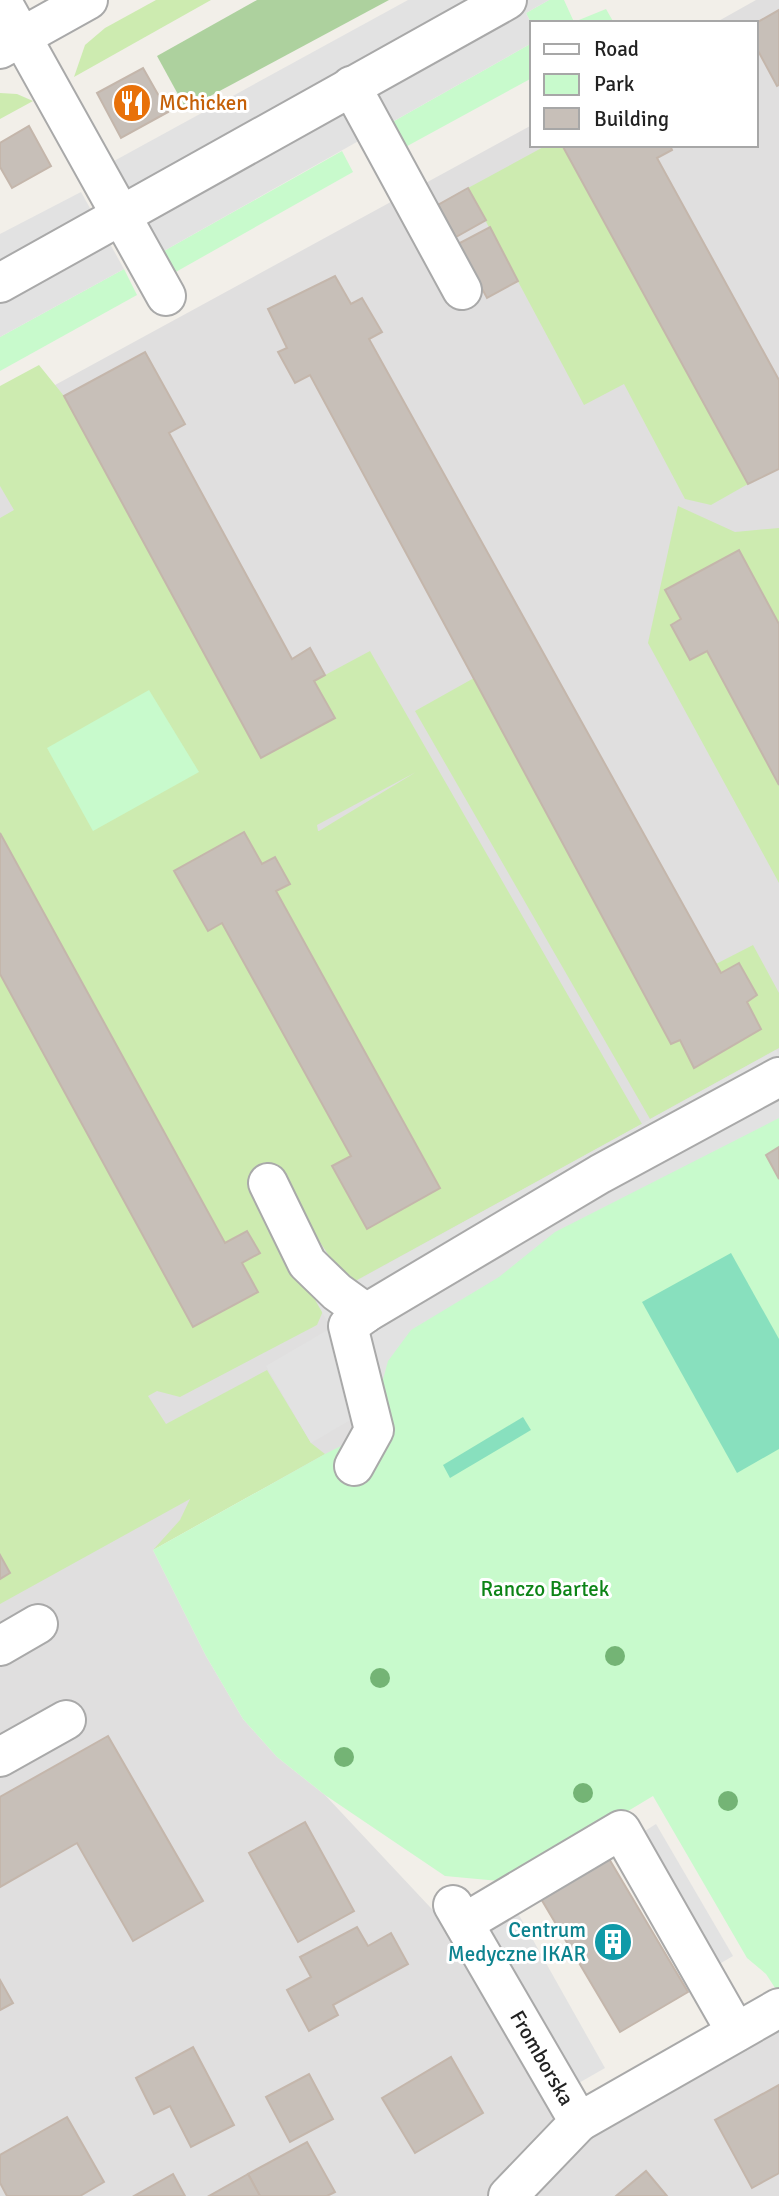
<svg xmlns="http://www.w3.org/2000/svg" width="779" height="2196" font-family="Signika,sans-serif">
  <rect width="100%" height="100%" fill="#f2efe9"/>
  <!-- residential -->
  <path fill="#e0dfdf" d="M 756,0 L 779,0 L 779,1078 L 374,1430 L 213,1515 L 153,1550 L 206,1656 L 243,1719 L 277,1757 L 325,1795 L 444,1922 L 579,2122 L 779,2008 L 779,2196 L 0,2196 L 0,415 L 532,125 L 532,145 L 756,145 L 756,23 L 715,23 Z"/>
  <!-- grass -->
  <g fill="#cdebb0" fill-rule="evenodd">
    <path d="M 156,0 L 211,0 L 74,77 L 85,45 L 105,28 Z"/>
    <path d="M 0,93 L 17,94 L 33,101 L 0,119 Z"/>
    <path d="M 547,145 L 562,145 L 748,484 L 711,505 L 685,499 L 624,384 L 584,405 L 468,188 Z"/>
    <path d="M 39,365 L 64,396 L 261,758 L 335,718 L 314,681 L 370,651 L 642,1124 L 348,1285 L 286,1190 L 323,1311 L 317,1325 L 180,1397 L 157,1391 L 148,1396 L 166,1424 L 267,1370 L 311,1443 L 325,1454 L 153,1550 L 180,1520 L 190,1499 L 0,1604 L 0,1579 L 10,1573 L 0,1555 L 0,974 L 193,1327 L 257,1291 L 242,1263 L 259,1253 L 225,1243 L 0,833 L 0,518 L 14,510 L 0,486 L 0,386 ZM 416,772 L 319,831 L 318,831 L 317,825 ZM 244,832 L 262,864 L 275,857 L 290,884 L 276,891 L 440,1187 L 367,1228 L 332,1166 L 351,1156 L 222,923 L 207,930 L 175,871 Z"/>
    <path d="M 678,506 L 735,532 L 779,528 L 779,624 L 739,550 L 665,590 L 681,619 L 707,651 L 779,785 L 779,883 L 648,643 Z"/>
    <path d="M 474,678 L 671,1044 L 680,1040 L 695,1068 L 761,1029 L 747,1002 L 757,995 L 740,964 L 721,973 L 716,964 L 753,945 L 779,993 L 779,1048 L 650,1119 L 415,711 Z"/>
  </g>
  <!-- forest -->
  <path fill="#add19e" d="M 257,0 L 389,0 L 186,109 L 157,56 Z"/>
  <!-- park -->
  <g fill="#c8facc">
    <path d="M 549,0 L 564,0 L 574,22 L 606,9 L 614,23 L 532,23 L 532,25 L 526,13 Z"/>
    <path d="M 532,43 L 532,78 L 400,150 L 387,125 Z"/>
    <path d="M 342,151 L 353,172 L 174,273 L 162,252 Z"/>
    <path d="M 124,269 L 137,295 L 0,371 L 0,337 Z"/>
    <path d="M 149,690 L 199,772 L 93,831 L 47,748 Z"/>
    <path d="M 779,1103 L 779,1994 L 766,1974 L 747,1958 L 653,1796 L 510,1882 L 445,1876 L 325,1795 L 277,1757 L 243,1719 L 206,1656 L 153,1550 L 325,1454 L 373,1430 L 348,1326 Z"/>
  </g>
  <!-- pitch -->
  <g fill="#88e0be">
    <path d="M 731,1253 L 779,1339 L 779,1449 L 737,1473 L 642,1302 Z"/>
    <path d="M 523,1417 L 531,1430 L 450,1478 L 443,1465 Z"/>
  </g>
  <!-- parking -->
  <g fill="#e2e2e2">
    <path d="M 408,0 L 549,0 L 526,13 L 532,25 L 532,43 L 162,252 L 114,161 Z"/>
    <path d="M 81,192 L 124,269 L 0,337 L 0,234 Z"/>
    <path d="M 776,1050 L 779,1056 L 779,1118 L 555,1232 L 499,1277 L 411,1330 L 388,1361 L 376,1405 L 311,1443 L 266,1366 L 331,1328 L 309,1289 L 349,1285 Z"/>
    <path d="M 656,1824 L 733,1956 L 690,1981 L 615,1850 Z"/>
    <path d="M 501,1883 L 605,2068 L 577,2084 L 472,1899 Z"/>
  </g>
  <!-- building -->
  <g fill="#c7bfb8" stroke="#c4b6ab" stroke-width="2">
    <path d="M 779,10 L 779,85 L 777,86 L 756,47 L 756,23 Z"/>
    <path d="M 143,68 L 168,112 L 121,138 L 97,93 Z"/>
    <path d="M 29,126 L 51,166 L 12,188 L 0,167 L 0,143 Z"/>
    <path d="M 562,145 L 670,145 L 672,150 L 657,158 L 779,380 L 779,469 L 748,484 Z"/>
    <path d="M 468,188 L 486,220 L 456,237 L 438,205 Z"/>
    <path d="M 490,227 L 518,281 L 487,298 L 458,244 Z"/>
    <path d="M 335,276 L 351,304 L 362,298 L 382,332 L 369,339 L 721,973 L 739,963 L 757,995 L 747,1002 L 761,1029 L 694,1068 L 680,1040 L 671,1044 L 310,375 L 295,383 L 278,352 L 287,348 L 268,309 Z"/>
    <path d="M 145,352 L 185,424 L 169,433 L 292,659 L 310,648 L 325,675 L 314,681 L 335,718 L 261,758 L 64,396 Z"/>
    <path d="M 739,550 L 779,624 L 779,785 L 707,651 L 690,660 L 671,625 L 681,619 L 665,590 Z"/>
    <path d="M 244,832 L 262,864 L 275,857 L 290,884 L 276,891 L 440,1188 L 367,1229 L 332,1166 L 351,1156 L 222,923 L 208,931 L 174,871 Z"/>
    <path d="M 0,833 L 225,1243 L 247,1231 L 260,1253 L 242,1263 L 258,1292 L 193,1327 L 0,974 Z"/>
    <path d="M 779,1147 L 779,1179 L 766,1155 Z"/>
    <path d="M 0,1555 L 10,1573 L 0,1579 Z"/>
    <path d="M 108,1736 L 203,1901 L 133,1941 L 77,1843 L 0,1887 L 0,1797 Z"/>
    <path d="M 305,1822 L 354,1911 L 298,1942 L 249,1853 Z"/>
    <path d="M 605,1852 L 688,1992 L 620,2032 L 537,1892 Z"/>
    <path d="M 357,1927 L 368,1946 L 391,1933 L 408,1964 L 333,2005 L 338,2015 L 309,2031 L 287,1990 L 311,1977 L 300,1957 Z"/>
    <path d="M 0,1980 L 13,2003 L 0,2010 Z"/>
    <path d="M 193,2047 L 234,2125 L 191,2147 L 170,2106 L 154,2114 L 136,2078 Z"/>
    <path d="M 451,2057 L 483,2113 L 415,2153 L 382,2098 Z"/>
    <path d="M 309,2074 L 333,2119 L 290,2142 L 266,2097 Z"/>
    <path d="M 779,2085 L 779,2173 L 752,2188 L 715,2120 Z"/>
    <path d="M 67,2117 L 104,2182 L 80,2196 L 7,2196 L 0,2183 L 0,2155 Z"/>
    <path d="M 307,2142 L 335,2192 L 327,2196 L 260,2196 L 248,2174 Z"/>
    <path d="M 646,2171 L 667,2196 L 616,2196 Z"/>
    <path d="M 173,2174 L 185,2196 L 134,2196 Z"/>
    <path d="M 248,2174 L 260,2196 L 209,2196 Z"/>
  </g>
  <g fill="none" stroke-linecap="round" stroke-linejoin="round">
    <defs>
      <g id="minor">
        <path d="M 1,0 L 166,296"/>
        <path d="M 0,49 L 88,0"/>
        <path d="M 351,86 L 462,290"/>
        <path d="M 0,283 L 507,0"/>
        <path d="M 268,1183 L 307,1263 L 337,1292 L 366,1313"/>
        <path d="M 354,1466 L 374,1430 L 348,1326 L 366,1313 L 600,1174 L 779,1077"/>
        <path d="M 0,1646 L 38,1624"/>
        <path d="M 0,1757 L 66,1720"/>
        <path d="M 453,1905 L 579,2122 L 508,2196"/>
        <path d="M 464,1923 L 621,1830 L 736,2032"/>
        <path d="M 579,2122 L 779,2008"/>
      </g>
    </defs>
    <!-- minor casing -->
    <use href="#minor" stroke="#a9a9a9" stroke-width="42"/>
    <!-- minor -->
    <use href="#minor" stroke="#fff" stroke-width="38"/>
  </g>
  <!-- trees -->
  <g fill="#74b475">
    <circle cx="615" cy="1656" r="10"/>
    <circle cx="380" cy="1678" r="10"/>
    <circle cx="344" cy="1757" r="10"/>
    <circle cx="583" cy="1793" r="10"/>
    <circle cx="728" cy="1801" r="10"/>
  </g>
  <!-- icons -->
  <defs>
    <symbol id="restaurant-disc" viewBox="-11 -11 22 22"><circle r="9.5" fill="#e8710a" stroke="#fff"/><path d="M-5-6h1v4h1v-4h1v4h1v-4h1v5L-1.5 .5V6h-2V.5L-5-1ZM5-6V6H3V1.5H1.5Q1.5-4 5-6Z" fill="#fff"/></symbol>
    <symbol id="building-disc" viewBox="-11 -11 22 22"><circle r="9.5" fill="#0f9aa8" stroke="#fff"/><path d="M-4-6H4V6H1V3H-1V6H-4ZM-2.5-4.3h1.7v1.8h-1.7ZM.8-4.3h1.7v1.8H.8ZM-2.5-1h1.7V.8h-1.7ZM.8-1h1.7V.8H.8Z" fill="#fff"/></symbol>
  </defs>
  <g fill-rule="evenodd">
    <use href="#restaurant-disc" x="110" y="81" width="44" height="44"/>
    <use href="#building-disc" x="591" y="1920" width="44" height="44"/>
  </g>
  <g text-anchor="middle" stroke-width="6" stroke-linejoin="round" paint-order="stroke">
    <!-- food labels -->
    <g font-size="21" fill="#c56008" stroke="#fff" text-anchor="start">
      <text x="159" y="110">MChicken</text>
    </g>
    <!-- park labels -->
    <g font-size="21" fill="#0c8416" stroke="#fff">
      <text x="545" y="1596">Ranczo Bartek</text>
    </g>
    <!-- culture labels -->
    <g font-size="21" fill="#0d838f" stroke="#fff" text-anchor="end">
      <text x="586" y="1937">Centrum<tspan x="586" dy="24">Medyczne IKAR</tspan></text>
    </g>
    <!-- street labels -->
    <g font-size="21" fill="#222" stroke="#fff">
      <text transform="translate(542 2058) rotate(60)" y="7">Fromborska</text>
    </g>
  </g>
  <!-- legend -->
  <rect x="530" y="21" width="228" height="126" fill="#ffffff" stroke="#a7a7a7" stroke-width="2"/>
  <rect x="544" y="44" width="35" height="10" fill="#ffffff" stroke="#a7a7a7" stroke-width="2"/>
  <text x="594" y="56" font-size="21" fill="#222222">Road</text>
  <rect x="544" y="74" width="35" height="21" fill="#c8facc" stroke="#a7a7a7" stroke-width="2"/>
  <text x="594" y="91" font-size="21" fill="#222222">Park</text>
  <rect x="544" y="108" width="35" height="21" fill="#c7bfb8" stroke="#a7a7a7" stroke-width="2"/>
  <text x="594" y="126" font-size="21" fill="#222222">Building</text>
</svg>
